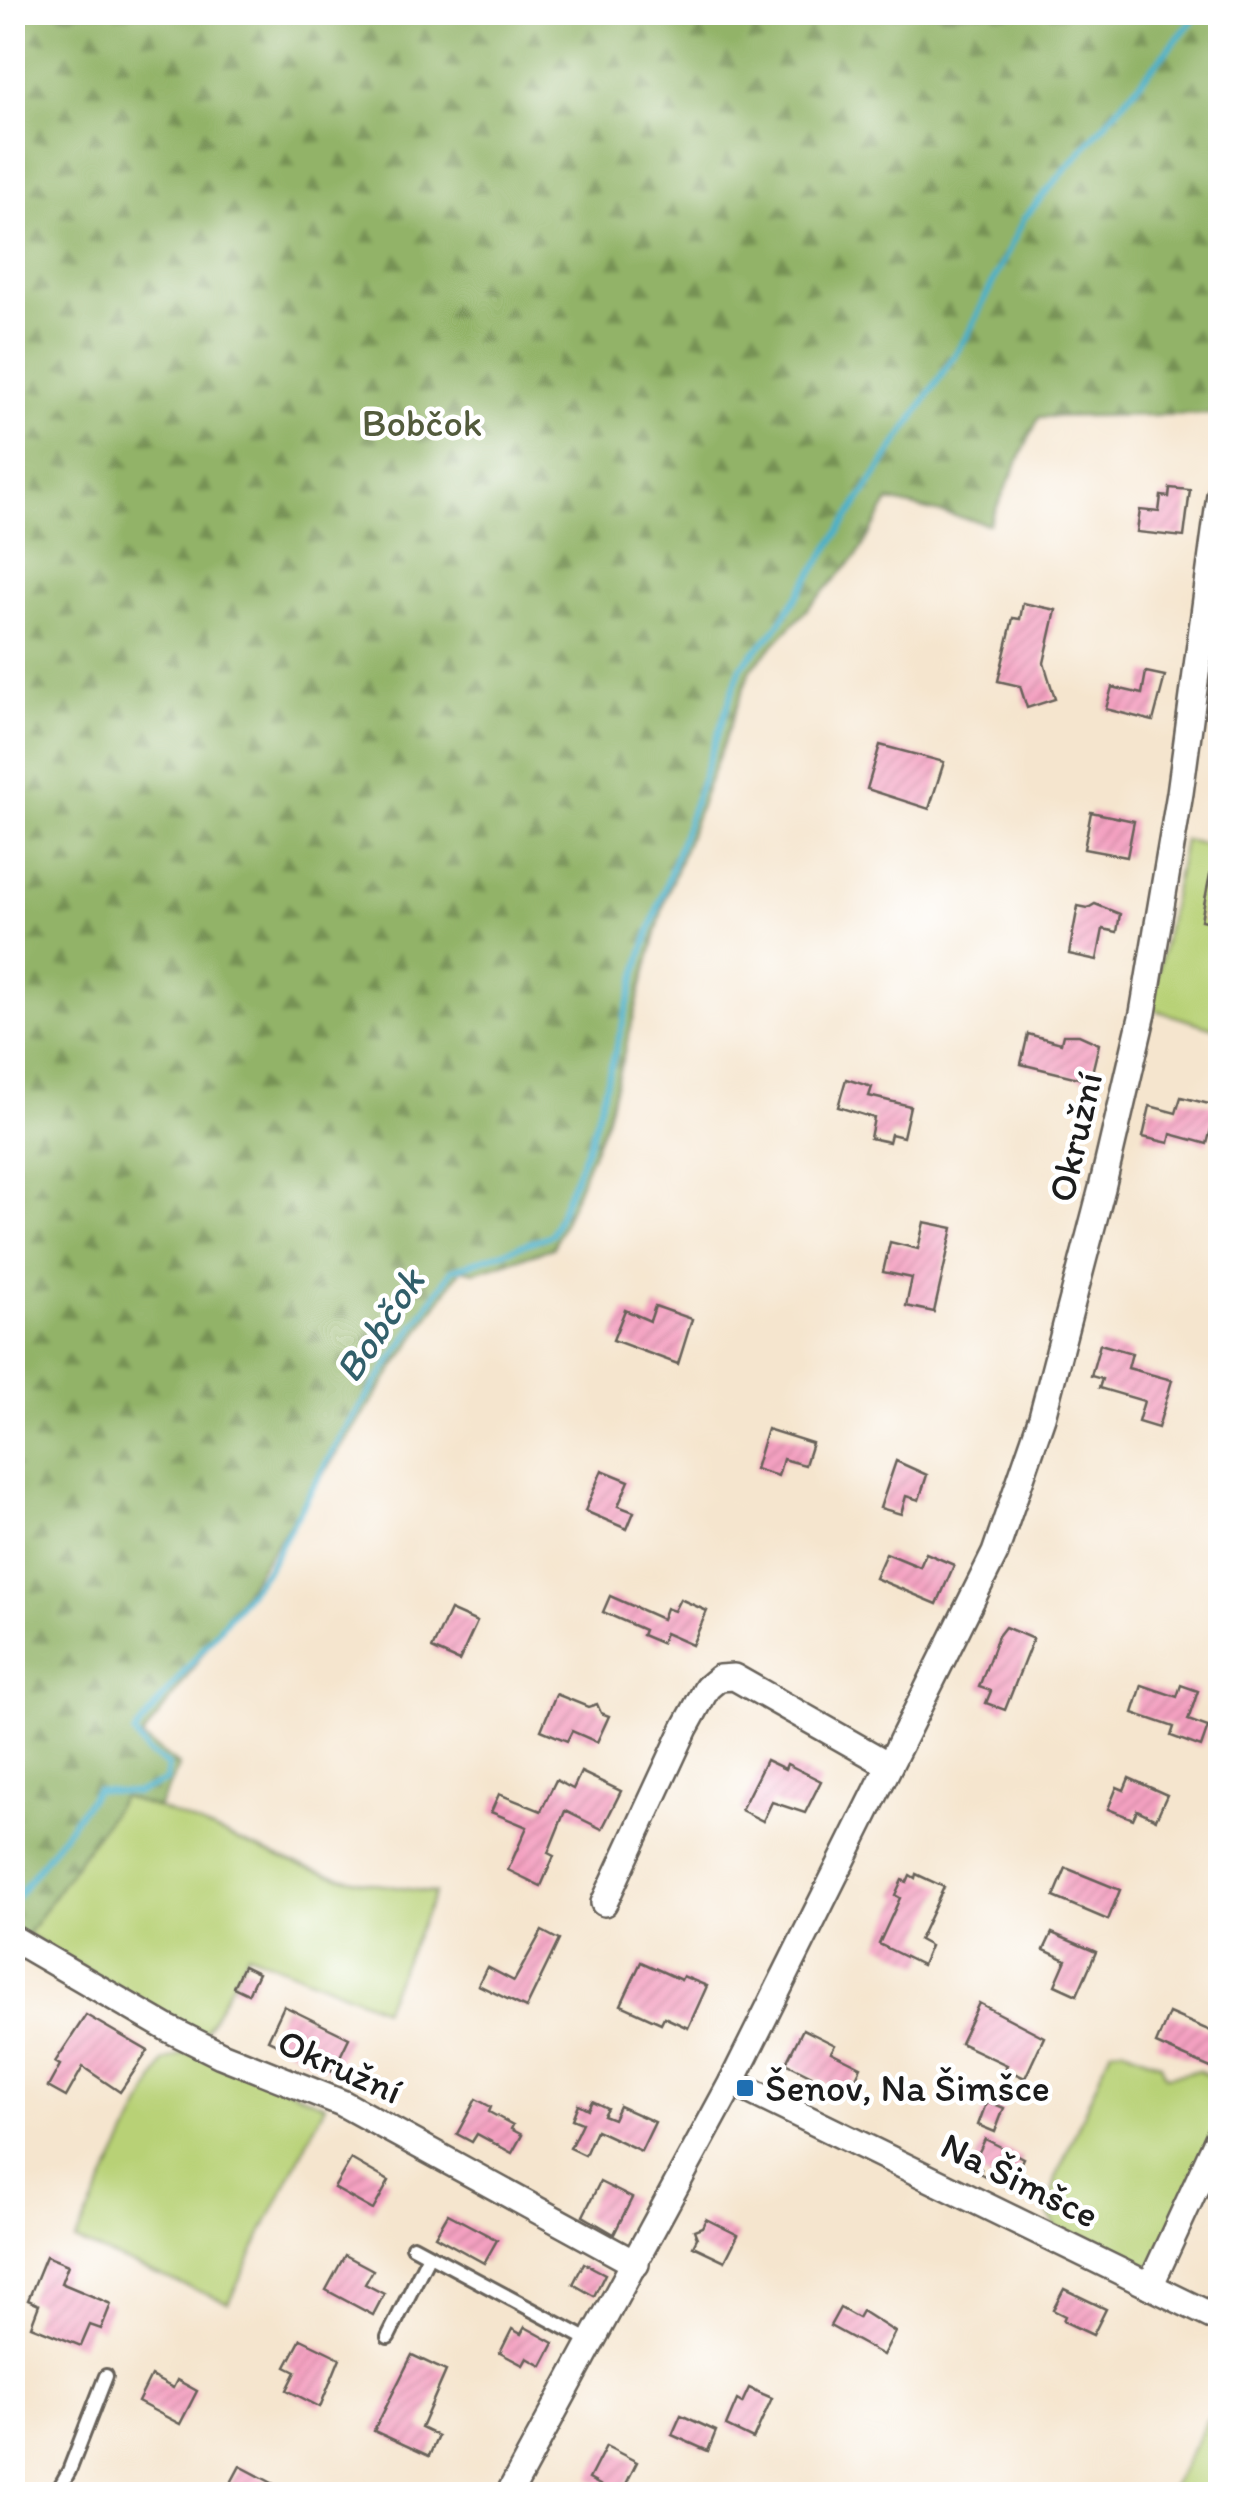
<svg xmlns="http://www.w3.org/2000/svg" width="1233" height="2507" font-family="Itim,sans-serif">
  <defs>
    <pattern id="forest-firs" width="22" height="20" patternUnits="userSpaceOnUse" patternTransform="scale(2.5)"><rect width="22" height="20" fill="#92b367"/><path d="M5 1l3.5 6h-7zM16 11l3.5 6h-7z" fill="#769154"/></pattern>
    <pattern id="building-hatch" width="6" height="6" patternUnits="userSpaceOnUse" patternTransform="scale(2.5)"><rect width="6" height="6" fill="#f4a1c1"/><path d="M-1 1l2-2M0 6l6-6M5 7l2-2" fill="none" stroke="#d18aa5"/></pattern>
  </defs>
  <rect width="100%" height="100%" fill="#fff"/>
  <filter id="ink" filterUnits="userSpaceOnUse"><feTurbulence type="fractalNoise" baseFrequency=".01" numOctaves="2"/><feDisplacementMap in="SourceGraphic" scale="20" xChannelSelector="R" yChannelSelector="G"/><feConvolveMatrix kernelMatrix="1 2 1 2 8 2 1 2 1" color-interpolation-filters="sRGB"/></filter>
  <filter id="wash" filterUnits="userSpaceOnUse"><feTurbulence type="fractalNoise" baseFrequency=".0048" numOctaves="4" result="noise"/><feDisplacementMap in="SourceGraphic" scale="40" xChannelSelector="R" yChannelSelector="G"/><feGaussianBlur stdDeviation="2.25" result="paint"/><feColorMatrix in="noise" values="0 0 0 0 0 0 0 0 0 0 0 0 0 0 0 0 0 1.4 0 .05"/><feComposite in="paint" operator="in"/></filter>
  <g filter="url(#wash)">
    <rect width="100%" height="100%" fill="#f5e5ce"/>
    <!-- grass -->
    <g fill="#b8d176" stroke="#6a7649" stroke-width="2.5">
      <path d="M 1184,840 L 1220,847 L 1220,1030 L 1151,1009 Z"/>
      <path d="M 122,1797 C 185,1815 243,1845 305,1867 C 346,1881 392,1886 435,1893 L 383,2009 L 248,1953 L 202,2038 L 27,1935 Z"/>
      <path d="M 1123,2048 L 1161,2064 L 1166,2076 L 1199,2070 L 1220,2082 L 1220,2127 L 1149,2272 L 1057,2229 L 1048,2212 L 1056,2178 L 1111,2049 Z"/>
      <path d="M 187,2053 L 211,2056 L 325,2105 L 228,2303 L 75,2241 L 164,2061 Z"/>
      <path d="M 1220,2397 L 1220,2494 L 1168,2494 Z"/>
    </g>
    <!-- forest -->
    <path fill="url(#forest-firs)" stroke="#576842" stroke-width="2.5" d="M 12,13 L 1220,13 L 1218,414 L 1039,417 L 989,524 L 889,501 L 857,556 L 751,669 L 665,900 L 606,1120 L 553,1248 L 475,1272 L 461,1269 L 182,1684 L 142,1738 L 179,1766 L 158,1808 L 122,1797 L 27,1935 L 12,1938 Z"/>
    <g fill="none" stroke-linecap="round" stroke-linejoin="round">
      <!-- stream -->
      <g stroke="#4bb1ca" stroke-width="6">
        <path d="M 12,1904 L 96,1790 L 136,1793 L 166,1781 L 168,1766 L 148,1753 L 134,1734 L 268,1568 L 343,1433 L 452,1270 L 551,1235 L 591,1138 L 643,951 L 741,667 L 775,630 L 967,336 L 1024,218 L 1200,12"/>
        <path d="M 1218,2494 L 1220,2491"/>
      </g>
    </g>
    <g id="blocks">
      <!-- building -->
      <g fill="url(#building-hatch)">
        <path d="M 1170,488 L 1190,490 L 1184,537 L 1137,532 L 1140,510 L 1159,512 L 1161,496 L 1169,497 Z"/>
        <path d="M 1023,603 L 1056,610 L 1044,663 L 1055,699 L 1027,708 L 1020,686 L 998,681 L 1013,618 L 1020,619 Z"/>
        <path d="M 1146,672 L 1165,676 L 1153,721 L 1106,709 L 1112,687 L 1142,694 Z"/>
        <path d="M 880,745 L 944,762 L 929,809 L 867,789 Z"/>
        <path d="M 1091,812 L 1134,821 L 1127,857 L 1084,849 Z"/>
        <path d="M 1212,864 L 1220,865 L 1220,924 L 1201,920 Z"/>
        <path d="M 1095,904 L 1120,914 L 1117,932 L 1103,929 L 1097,960 L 1069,954 L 1078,906 L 1088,908 Z"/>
        <path d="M 1028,1034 L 1061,1043 L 1063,1035 L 1079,1035 L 1099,1044 L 1090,1081 L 1021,1064 Z"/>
        <path d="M 846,1079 L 872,1087 L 869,1096 L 910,1106 L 903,1137 L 891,1134 L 889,1142 L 870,1138 L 874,1118 L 838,1107 Z"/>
        <path d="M 1181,1097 L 1217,1106 L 1207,1144 L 1171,1134 L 1169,1143 L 1143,1137 L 1150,1106 L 1176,1113 Z"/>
        <path d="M 924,1222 L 953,1228 L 934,1312 L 906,1306 L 912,1278 L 883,1272 L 890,1242 L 918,1249 Z"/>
        <path d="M 655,1306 L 692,1319 L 678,1364 L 613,1340 L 625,1310 L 650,1321 Z"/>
        <path d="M 1100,1344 L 1132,1353 L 1128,1368 L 1172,1380 L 1158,1428 L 1138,1422 L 1144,1401 L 1099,1388 L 1102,1379 L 1091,1376 Z"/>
        <path d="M 767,1429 L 812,1443 L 805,1465 L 783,1459 L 778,1476 L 755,1469 Z"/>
        <path d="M 896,1461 L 927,1475 L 919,1500 L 906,1496 L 901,1514 L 880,1508 Z"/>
        <path d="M 602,1470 L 629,1481 L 618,1506 L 634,1512 L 627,1529 L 585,1511 Z"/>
        <path d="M 886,1553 L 920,1567 L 926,1553 L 954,1565 L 937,1604 L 875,1578 Z"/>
        <path d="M 610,1596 L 662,1619 L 666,1608 L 674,1611 L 680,1599 L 707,1611 L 692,1645 L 665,1633 L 661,1643 L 642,1635 L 644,1630 L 603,1612 Z"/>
        <path d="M 450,1610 L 477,1622 L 459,1661 L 432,1649 Z"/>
        <path d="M 1005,1627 L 1033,1639 L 1005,1710 L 986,1703 L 991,1691 L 979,1687 L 998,1636 Z"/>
        <path d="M 1142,1685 L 1177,1697 L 1181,1685 L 1198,1691 L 1188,1720 L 1208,1727 L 1201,1747 L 1171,1736 L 1174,1727 L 1133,1713 Z"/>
        <path d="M 556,1694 L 588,1707 L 597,1704 L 601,1713 L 609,1716 L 597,1742 L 572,1731 L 567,1741 L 541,1730 Z"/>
        <path d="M 766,1760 L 785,1769 L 787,1764 L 821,1781 L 805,1813 L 772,1802 L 763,1821 L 741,1810 Z"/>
        <path d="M 581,1772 L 621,1791 L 602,1829 L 565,1811 L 548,1853 L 554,1856 L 541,1886 L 508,1870 L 527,1827 L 491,1812 L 499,1794 L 541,1811 L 556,1780 L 573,1789 Z"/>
        <path d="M 1129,1778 L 1167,1795 L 1156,1819 L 1137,1810 L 1133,1819 L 1108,1809 L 1117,1787 L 1124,1790 Z"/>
        <path d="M 1066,1868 L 1120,1890 L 1108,1920 L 1054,1897 Z"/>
        <path d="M 916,1874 L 944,1887 L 919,1940 L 930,1946 L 922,1965 L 879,1944 L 900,1898 L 895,1895 L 902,1880 L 907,1882 L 910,1875 L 915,1878 Z"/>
        <path d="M 542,1931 L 559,1940 L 526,2008 L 478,1985 L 487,1967 L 514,1981 Z"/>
        <path d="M 1052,1933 L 1096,1952 L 1077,1995 L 1055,1985 L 1066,1960 L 1044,1950 Z"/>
        <path d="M 641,1962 L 681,1980 L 683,1976 L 707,1986 L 688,2028 L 664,2017 L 661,2023 L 621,2005 Z"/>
        <path d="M 243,1966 L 258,1973 L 248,1994 L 233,1987 Z"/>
        <path d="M 979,2003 L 1044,2037 L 1025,2078 L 1005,2069 L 1007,2065 L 960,2043 Z"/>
        <path d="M 284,2006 L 349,2038 L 333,2071 L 268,2040 Z"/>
        <path d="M 1169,2013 L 1220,2035 L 1220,2072 L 1156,2044 Z"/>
        <path d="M 86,2015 L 148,2051 L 120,2092 L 83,2067 L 66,2097 L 48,2087 L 60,2065 L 55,2062 Z"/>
        <path d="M 803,2029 L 835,2045 L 831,2052 L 861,2067 L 848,2094 L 786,2063 Z"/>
        <path d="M 476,2099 L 491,2107 L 489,2112 L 513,2125 L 511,2129 L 522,2135 L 512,2153 L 477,2134 L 472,2142 L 457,2134 Z"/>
        <path d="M 592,2101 L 607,2108 L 603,2115 L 613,2119 L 619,2106 L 655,2122 L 641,2151 L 596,2130 L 585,2155 L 570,2148 L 582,2123 L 572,2119 L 578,2104 L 588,2109 Z"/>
        <path d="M 987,2101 L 1004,2108 L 995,2132 L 978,2125 Z"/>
        <path d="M 985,2139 L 1023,2158 L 1009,2188 L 979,2173 L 981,2169 L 973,2165 Z"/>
        <path d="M 351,2159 L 389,2181 L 373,2210 L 334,2188 Z"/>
        <path d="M 600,2182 L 632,2198 L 614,2234 L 583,2216 Z"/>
        <path d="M 448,2214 L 497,2240 L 484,2263 L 435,2236 Z"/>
        <path d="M 706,2219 L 738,2235 L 725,2261 L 693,2246 L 697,2238 L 694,2230 L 702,2227 Z"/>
        <path d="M 345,2255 L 373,2270 L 365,2284 L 384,2294 L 373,2315 L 326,2290 Z"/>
        <path d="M 46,2256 L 68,2265 L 61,2283 L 111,2304 L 101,2329 L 90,2325 L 81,2346 L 31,2326 L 39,2305 L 28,2300 Z"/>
        <path d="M 584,2263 L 605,2274 L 594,2296 L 573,2284 Z"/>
        <path d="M 1064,2289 L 1106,2309 L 1093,2335 L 1063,2321 L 1065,2316 L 1053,2310 Z"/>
        <path d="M 840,2308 L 858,2318 L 862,2311 L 895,2332 L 883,2355 L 830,2326 Z"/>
        <path d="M 525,2327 L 554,2343 L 542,2366 L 527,2358 L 523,2365 L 500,2353 L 512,2329 L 521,2334 Z"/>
        <path d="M 301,2339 L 340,2358 L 320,2407 L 287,2390 L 296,2372 L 286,2367 Z"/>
        <path d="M 412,2355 L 446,2371 L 421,2428 L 438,2436 L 429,2456 L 374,2431 Z"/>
        <path d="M 151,2376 L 173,2388 L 177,2380 L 197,2391 L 180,2424 L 138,2402 Z"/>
        <path d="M 749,2388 L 772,2398 L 753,2439 L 726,2426 L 737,2400 L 742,2403 Z"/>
        <path d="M 681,2415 L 716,2431 L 708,2451 L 672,2435 Z"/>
        <path d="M 606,2446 L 637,2462 L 621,2494 L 596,2494 L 600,2485 L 589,2479 Z"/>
        <path d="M 240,2466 L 293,2494 L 225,2494 Z"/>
      </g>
    </g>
  </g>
  <g filter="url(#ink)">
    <use href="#blocks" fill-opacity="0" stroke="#68625a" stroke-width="2.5"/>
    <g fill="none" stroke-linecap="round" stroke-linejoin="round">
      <defs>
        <g id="lane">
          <path d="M 413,2246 L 592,2342"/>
          <path d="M 388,2337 L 429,2255"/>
          <path d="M 56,2494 L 69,2471 L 106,2376"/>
        </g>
        <g id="street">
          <path d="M 604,1903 L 685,1728 L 707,1688 L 719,1678 L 734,1677 L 889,1765"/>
          <path d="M 12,1938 L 167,2028 L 221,2055 L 342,2103 L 636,2264"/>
          <path d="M 732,2082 L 1220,2320"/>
          <path d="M 1150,2286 L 1220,2134"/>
          <path d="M 509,2494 L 732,2082 L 995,1553 L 1042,1417 L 1102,1188 L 1143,1013 L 1180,793 L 1220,495"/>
        </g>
      </defs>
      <!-- lane casing -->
      <use href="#lane" stroke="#68625a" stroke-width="18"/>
      <!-- street casing -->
      <use href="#street" stroke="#68625a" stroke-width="30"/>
      <!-- lane -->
      <use href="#lane" stroke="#fff" stroke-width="12"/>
      <!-- street -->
      <use href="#street" stroke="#fff" stroke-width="25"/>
    </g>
  </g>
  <!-- markers -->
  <rect fill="#1f6fb2" stroke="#fff" stroke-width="4" x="735" y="2078" width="20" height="20" rx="5"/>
  <g text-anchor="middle" stroke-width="9" stroke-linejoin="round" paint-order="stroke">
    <!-- park labels -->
    <g font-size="38" fill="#535b3c" stroke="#fff">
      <text x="422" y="436">Bobčok</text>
    </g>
    <!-- street labels -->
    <g font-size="38" fill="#1c1c1c" stroke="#fff">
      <text transform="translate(1075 1137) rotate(-77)" y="13">Okružní</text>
      <text transform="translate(340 2066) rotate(24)" y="13">Okružní</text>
      <text transform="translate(1020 2180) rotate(26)" y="13">Na Šimšce</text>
    </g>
    <!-- poi labels -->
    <g font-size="38" fill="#1c1c1c" stroke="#fff" text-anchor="start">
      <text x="765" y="2101">Šenov, Na Šimšce</text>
    </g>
    <!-- water labels -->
    <g font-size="40" font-style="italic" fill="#315f6a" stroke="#fff">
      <text transform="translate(379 1325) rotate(-56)" y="14">Bobčok</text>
    </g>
  </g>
  <!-- margin -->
  <rect width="1233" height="2507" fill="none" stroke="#fff" stroke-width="50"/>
</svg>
